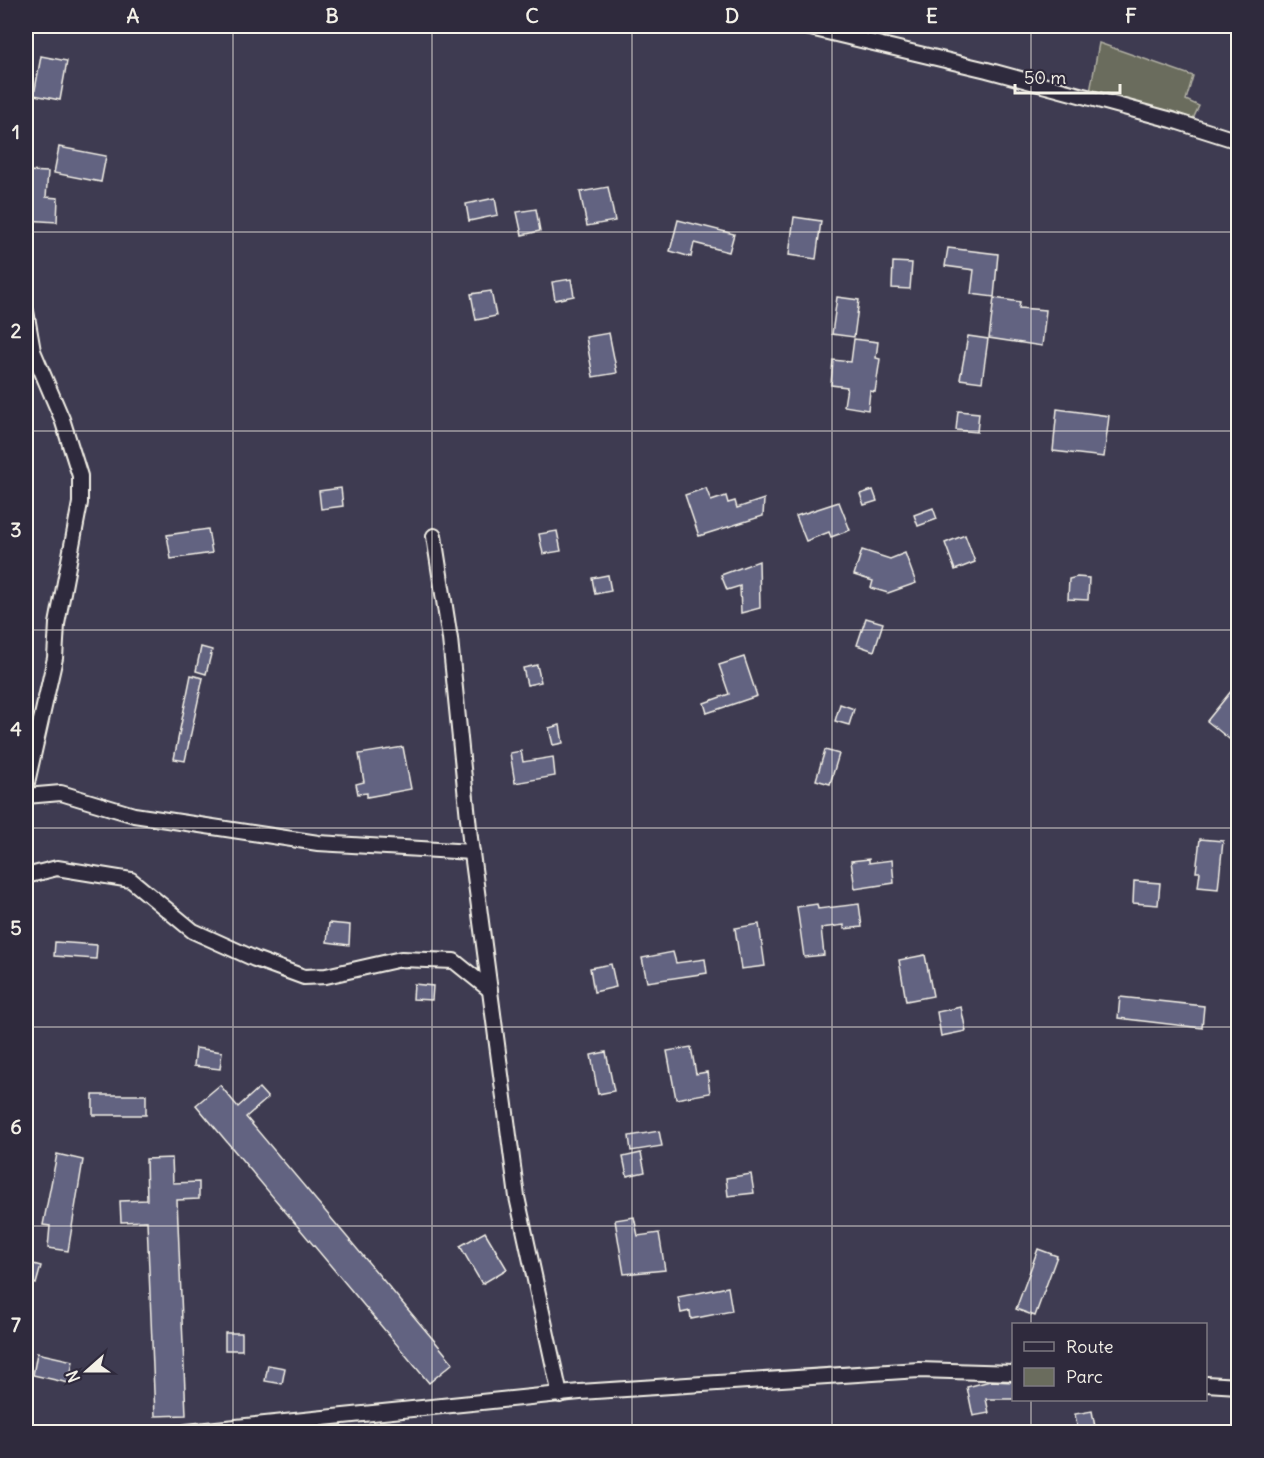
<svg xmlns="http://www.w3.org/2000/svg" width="1264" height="1458" font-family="Delius,sans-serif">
  <rect width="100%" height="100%" fill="#3e3b51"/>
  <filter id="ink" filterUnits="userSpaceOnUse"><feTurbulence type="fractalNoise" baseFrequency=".0167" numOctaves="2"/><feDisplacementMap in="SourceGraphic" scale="12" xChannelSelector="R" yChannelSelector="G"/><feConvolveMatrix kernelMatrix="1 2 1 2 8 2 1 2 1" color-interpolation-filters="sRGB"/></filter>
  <g filter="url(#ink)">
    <!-- green -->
    <path fill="#6a6c5d" stroke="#afaea2" stroke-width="1.5" d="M 1099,43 L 1193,76 L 1186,100 L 1199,106 L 1192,121 L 1090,92 Z"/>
    <!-- building -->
    <g fill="#626381" stroke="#f4f1e8" stroke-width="1.5">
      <path d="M 41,56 L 67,61 L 60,100 L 34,95 Z"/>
      <path d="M 59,147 L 106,156 L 101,182 L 54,173 Z"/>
      <path d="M 26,171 L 48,172 L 46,197 L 58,198 L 57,222 L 26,220 Z"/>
      <path d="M 608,187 L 615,221 L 587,226 L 580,192 Z"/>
      <path d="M 495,198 L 498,215 L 469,221 L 466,204 Z"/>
      <path d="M 536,209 L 540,231 L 522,235 L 517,212 Z"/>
      <path d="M 794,217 L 821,221 L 816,259 L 789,255 Z"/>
      <path d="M 678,220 L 734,234 L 729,252 L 694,243 L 691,257 L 670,251 Z"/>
      <path d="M 948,248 L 998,254 L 994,297 L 971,294 L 974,270 L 945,266 Z"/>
      <path d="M 893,262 L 912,263 L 910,289 L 892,288 Z"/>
      <path d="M 571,279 L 574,296 L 555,300 L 552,282 Z"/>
      <path d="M 491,291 L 496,316 L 476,320 L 471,294 Z"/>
      <path d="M 837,297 L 859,300 L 854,337 L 832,334 Z"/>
      <path d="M 994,298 L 1020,302 L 1019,308 L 1046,310 L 1042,346 L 989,338 Z"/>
      <path d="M 609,333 L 617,373 L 593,377 L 586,337 Z"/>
      <path d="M 968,336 L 988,339 L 982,382 L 960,379 Z"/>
      <path d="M 854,339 L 878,342 L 876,358 L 880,359 L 875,392 L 870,391 L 868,410 L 844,406 L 847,387 L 831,385 L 833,360 L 851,362 Z"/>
      <path d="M 1057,409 L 1109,416 L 1104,457 L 1053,451 Z"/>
      <path d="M 958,411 L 979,413 L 977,432 L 956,430 Z"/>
      <path d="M 341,488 L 343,506 L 321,509 L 319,491 Z"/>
      <path d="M 706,488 L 711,501 L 726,496 L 728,503 L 735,501 L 737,508 L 764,499 L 763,516 L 699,536 L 685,495 Z"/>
      <path d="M 873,490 L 877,501 L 864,505 L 860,494 Z"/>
      <path d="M 839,502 L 850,530 L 831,537 L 829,532 L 806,541 L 796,516 Z"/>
      <path d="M 933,508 L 937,519 L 918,526 L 914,515 Z"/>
      <path d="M 208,529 L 212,553 L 171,559 L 167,535 Z"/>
      <path d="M 557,531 L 561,551 L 543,554 L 539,534 Z"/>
      <path d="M 965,535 L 975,562 L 955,570 L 945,543 Z"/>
      <path d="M 862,550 L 890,559 L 905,553 L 916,583 L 888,593 L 871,588 L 873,581 L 854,575 Z"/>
      <path d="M 759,561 L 760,608 L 741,613 L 740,586 L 727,590 L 721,575 Z"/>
      <path d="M 608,575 L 611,591 L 595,594 L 592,578 Z"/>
      <path d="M 1077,577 L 1089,578 L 1088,600 L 1068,599 L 1069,579 Z"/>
      <path d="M 866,618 L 883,623 L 874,651 L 857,645 Z"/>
      <path d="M 201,647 L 212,650 L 206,674 L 196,671 Z"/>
      <path d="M 744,657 L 757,696 L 707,713 L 704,703 L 729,694 L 719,665 Z"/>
      <path d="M 537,665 L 541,682 L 527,685 L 523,668 Z"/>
      <path d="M 191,675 L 203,678 L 185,761 L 174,759 Z"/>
      <path d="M 1232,690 L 1239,695 L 1239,747 L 1207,721 Z"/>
      <path d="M 840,704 L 854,709 L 849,725 L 835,721 Z"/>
      <path d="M 560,725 L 563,743 L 553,745 L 549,728 Z"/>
      <path d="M 403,747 L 411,789 L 367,797 L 367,793 L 358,794 L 356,784 L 364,782 L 359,754 Z"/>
      <path d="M 825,750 L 839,754 L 830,784 L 816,780 Z"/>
      <path d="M 521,751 L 523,762 L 553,757 L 555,776 L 515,783 L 510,753 Z"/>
      <path d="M 1200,839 L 1223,841 L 1218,889 L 1198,887 L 1200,872 L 1196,872 Z"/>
      <path d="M 869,859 L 869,863 L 892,860 L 894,883 L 855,889 L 851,861 Z"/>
      <path d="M 1134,881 L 1160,883 L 1158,905 L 1133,903 Z"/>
      <path d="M 817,904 L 818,909 L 859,904 L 862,927 L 844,929 L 844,925 L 821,928 L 824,955 L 804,957 L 797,907 Z"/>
      <path d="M 329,923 L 350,925 L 349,945 L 327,942 Z"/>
      <path d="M 759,924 L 765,966 L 741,969 L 735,928 Z"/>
      <path d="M 55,942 L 97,945 L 96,959 L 54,956 Z"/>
      <path d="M 673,952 L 676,963 L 705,959 L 707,973 L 647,982 L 642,958 Z"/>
      <path d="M 925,955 L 933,996 L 906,1001 L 899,960 Z"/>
      <path d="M 611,964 L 616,987 L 594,992 L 590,968 Z"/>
      <path d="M 414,984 L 433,986 L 432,1000 L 413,999 Z"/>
      <path d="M 1120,997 L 1204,1006 L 1202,1028 L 1118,1018 Z"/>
      <path d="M 961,1007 L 966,1031 L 941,1036 L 937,1012 Z"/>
      <path d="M 691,1047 L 696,1074 L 707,1072 L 710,1093 L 676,1099 L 667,1051 Z"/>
      <path d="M 196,1048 L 222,1052 L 220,1069 L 194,1066 Z"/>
      <path d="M 606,1052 L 614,1091 L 598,1094 L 591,1055 Z"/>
      <path d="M 220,1085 L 238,1107 L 259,1088 L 268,1098 L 246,1117 L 453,1363 L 429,1383 L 196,1105 Z"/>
      <rect x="93" y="1095" width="53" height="20"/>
      <path d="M 659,1131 L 662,1146 L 631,1151 L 629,1136 Z"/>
      <path d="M 641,1153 L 645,1172 L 627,1176 L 623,1157 Z"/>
      <path d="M 57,1154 L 83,1160 L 68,1251 L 48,1248 L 50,1226 L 43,1225 Z"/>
      <path d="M 172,1158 L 173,1183 L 199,1182 L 199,1199 L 177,1200 L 186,1415 L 155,1416 L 147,1221 L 121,1222 L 120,1201 L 147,1200 L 146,1159 Z"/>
      <path d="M 751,1174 L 754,1193 L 728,1196 L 726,1178 Z"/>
      <path d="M 634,1217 L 638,1236 L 659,1233 L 665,1270 L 624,1274 L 615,1220 Z"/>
      <path d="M 485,1232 L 507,1269 L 482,1284 L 460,1246 Z"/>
      <path d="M 1038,1249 L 1057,1256 L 1035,1316 L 1016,1309 Z"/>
      <path d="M 26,1262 L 41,1266 L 36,1284 L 26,1281 Z"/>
      <path d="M 728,1287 L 732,1311 L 691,1319 L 690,1311 L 681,1313 L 678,1297 Z"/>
      <rect x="225" y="1333" width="17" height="17"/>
      <path d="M 37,1353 L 73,1361 L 69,1383 L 33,1375 Z"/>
      <path d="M 268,1365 L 285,1368 L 282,1384 L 265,1381 Z"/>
      <path d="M 990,1381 L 1014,1382 L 1014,1399 L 986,1399 L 989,1413 L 973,1416 L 967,1387 Z"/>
      <path d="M 1092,1411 L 1096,1432 L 1078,1432 L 1075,1414 Z"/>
    </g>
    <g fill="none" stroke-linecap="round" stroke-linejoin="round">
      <defs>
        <g id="street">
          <path d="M 802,26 L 987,70 L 1172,120 L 1238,141"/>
          <path d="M 26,311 L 33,351 L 62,419 L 80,476 L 80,503 L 57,624 L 55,658 L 26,787"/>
          <path d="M 434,536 L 450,639 L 470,838 L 517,1197 L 560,1395"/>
          <path d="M 26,796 L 61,793 L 134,815 L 318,843 L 472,852"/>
          <path d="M 26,876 L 57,868 L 131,880 L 193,931 L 255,959 L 304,977 L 326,976 L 401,959 L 454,961 L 490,990"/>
          <path d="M 1206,1384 L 1238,1386"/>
          <path d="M 186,1432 L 580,1392 L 919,1370 L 1014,1373"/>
        </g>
      </defs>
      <!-- street casing -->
      <use href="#street" stroke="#f4f1e8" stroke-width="18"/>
      <!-- street -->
      <use href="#street" stroke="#2f2a3d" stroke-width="14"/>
    </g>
  </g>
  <!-- grid -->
  <path fill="none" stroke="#f4f1e8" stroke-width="1.5" stroke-opacity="0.55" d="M 233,26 L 233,1432M 432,26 L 432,1432M 632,26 L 632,1432M 832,26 L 832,1432M 1031,26 L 1031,1324M 26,232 L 1238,232M 26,431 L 1238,431M 26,630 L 1238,630M 26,828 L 1238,828M 26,1027 L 1238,1027M 26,1226 L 1238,1226M 1031,1400 L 1031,1432"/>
  <!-- margin -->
  <rect width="1264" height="1458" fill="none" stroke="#2f2a3d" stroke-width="66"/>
  <!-- legend -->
  <rect x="1012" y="1323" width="195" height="78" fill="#2f2a3d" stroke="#7e7a81" stroke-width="1.5"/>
  <rect x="1024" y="1342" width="30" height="9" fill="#2f2a3d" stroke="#7e7a81" stroke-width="1.5"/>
  <text x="1066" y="1353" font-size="18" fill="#f4f1e8">Route</text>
  <rect x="1024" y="1368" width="30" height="18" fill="#6a6c5d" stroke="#7e7a81" stroke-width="1.5"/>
  <text x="1066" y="1383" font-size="18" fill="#f4f1e8">Parc</text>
  <!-- north arrow -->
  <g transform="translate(87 1371) rotate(249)" stroke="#2f2a3d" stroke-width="4.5" paint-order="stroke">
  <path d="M0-4.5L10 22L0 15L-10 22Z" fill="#f4f1e8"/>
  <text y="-9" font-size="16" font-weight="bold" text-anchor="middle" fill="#f4f1e8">N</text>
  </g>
  <!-- scale -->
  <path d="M1015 84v9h105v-9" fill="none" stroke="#f4f1e8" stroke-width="3"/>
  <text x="1024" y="84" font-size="18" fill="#f4f1e8" stroke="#2f2a3d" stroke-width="4.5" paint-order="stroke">50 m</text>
  <rect x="33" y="33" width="1198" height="1392" fill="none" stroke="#f4f1e8" stroke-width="2"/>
  <g font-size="20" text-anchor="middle" font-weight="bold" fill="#f4f1e8">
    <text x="133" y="23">A</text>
    <text x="332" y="23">B</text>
    <text x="532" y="23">C</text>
    <text x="732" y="23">D</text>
    <text x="932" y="23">E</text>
    <text x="1131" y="23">F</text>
    <text x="16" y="139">1</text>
    <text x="16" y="338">2</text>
    <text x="16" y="537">3</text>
    <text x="16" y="736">4</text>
    <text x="16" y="935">5</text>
    <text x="16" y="1134">6</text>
    <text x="16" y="1332">7</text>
  </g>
</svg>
